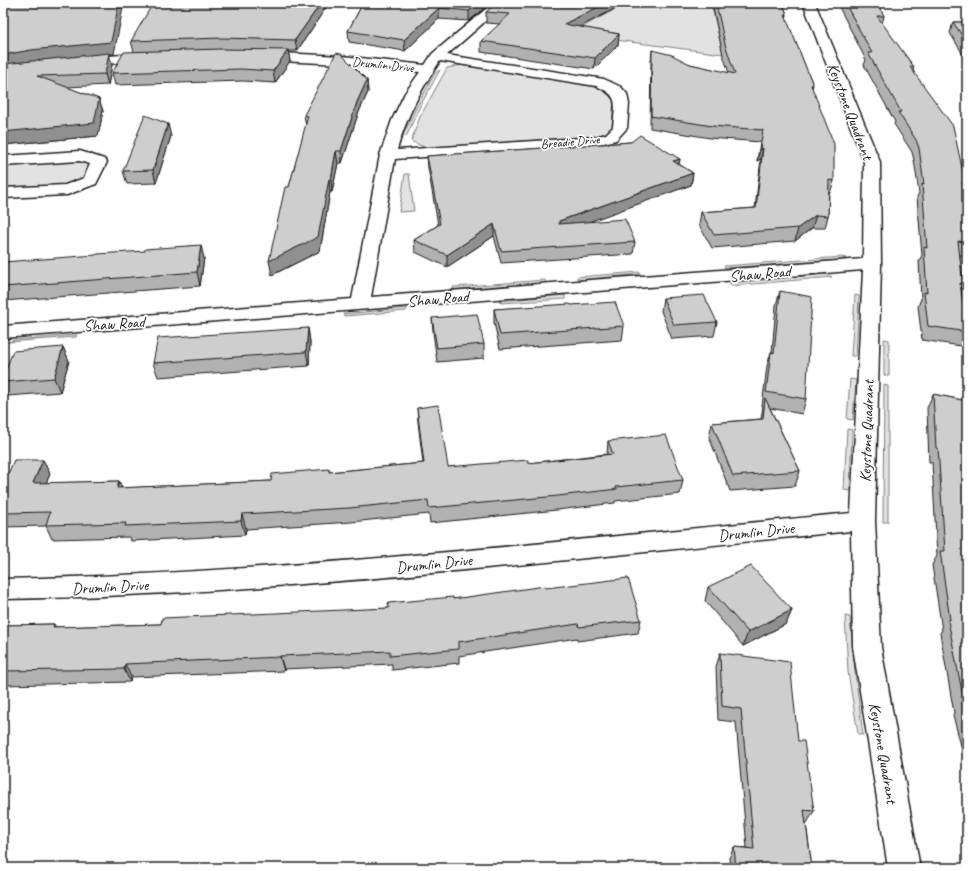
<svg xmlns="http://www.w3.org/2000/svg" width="970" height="871" font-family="Caveat,sans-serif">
  <rect width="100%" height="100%" fill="#fff"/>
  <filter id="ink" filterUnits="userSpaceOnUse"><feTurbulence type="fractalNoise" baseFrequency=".025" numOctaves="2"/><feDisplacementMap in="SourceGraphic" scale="8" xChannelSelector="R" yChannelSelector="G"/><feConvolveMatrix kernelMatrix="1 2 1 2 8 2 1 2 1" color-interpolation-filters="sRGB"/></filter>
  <g filter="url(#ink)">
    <!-- green -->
    <g fill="#e2e2e2" stroke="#7f7f7f">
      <path d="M 627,3 L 711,3 L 723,54 L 569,34 Z"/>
      <path d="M 462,65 L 600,86 L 614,96 L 612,128 L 606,133 L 595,136 L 426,148 L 411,141 L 420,117 L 447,68 Z"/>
      <path d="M 440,70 L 420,106 L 406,137 L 403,135 L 417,106 L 435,73 Z"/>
      <path d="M 76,159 L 91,163 L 91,175 L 72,184 L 59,186 L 3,189 L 3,166 Z"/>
      <path d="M 405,174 L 409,174 L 414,211 L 399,212 Z"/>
      <path d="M 842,257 L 846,258 L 840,260 L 725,268 L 724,266 Z"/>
      <path d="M 639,272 L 641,274 L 577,280 L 577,277 Z"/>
      <path d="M 826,274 L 832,277 L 731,286 L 730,283 Z"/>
      <path d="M 545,280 L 547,283 L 454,290 L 453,287 Z"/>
      <path d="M 565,295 L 565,299 L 501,303 L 499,301 Z"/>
      <path d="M 855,295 L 859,296 L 856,356 L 851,356 Z"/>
      <path d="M 407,308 L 406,311 L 344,316 L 343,314 Z"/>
      <path d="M 77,335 L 76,337 L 8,342 L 14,340 Z"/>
      <path d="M 884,339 L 889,340 L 889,376 L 884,375 Z"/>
      <path d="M 850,379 L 856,380 L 853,420 L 847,419 Z"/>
      <path d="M 884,385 L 888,386 L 888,522 L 883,522 Z"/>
      <path d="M 847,429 L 852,430 L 850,491 L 844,490 Z"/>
      <path d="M 845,616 L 850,617 L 855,673 L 863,735 L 858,734 L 848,672 Z"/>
    </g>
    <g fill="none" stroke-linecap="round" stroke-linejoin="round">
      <defs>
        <g id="minor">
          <path d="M 493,3 L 506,3 L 447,55 L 604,79 L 621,87 L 627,94 L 629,104 L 627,128 L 616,140 L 596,145 L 395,159 L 371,297 L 863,259 L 864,162 L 803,3 L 815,3 L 880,162 L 881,264 L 875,521 L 881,647 L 920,868 L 888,868 L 853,647 L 851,531 C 569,559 287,594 3,599 L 3,579 C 287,573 569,540 851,513 L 863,270 L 3,338 L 3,326 L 352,299 L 380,155 L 392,120 L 405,93 L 420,72 L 342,64 L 259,60 L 253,56 L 259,52 L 342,56 L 425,65 L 432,54 ZM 440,61 L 596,86 C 620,96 615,103 613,127 L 606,134 L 596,137 L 397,150 C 408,113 419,93 440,61 Z"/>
          <path d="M 149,53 L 154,54 L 155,57 L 154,60 L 81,66 L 74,62 L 81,58 Z"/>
          <path d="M 80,151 L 104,159 L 107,162 L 96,184 L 67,195 L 3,198 L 3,188 L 65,185 L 84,178 L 90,164 L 79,161 L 3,166 L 3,156 Z"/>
        </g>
      </defs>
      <!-- minor casing -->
      <use href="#minor" stroke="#1c1c1c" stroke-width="3"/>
      <!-- minor -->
      <use href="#minor" fill="#fff" fill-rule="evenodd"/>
    </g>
    <!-- wall -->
    <g fill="#b1b1b1" stroke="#1c1c1c">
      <path d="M 3,3 L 114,54 L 109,54 L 112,65 L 108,85 L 66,87 L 99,99 L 103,111 L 98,136 L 3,145 L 3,92 L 4,90 L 3,90 Z"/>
      <path d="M 329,3 L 297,51 L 288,51 L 290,61 L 275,83 L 243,81 L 115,85 L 112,73 L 134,52 L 131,41 Z"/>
      <path d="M 363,3 L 491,3 L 469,21 L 439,19 L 405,51 L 349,42 L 348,31 Z"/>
      <path d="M 496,3 L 626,3 L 579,27 L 619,34 L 618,45 L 594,69 L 481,52 L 481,41 L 500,24 L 486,23 L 486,12 Z"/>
      <path d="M 712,3 L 783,3 L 787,15 L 786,19 L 813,85 L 812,88 L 834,181 L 830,193 L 829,193 L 828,216 L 825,228 L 812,228 L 795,241 L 712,248 L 699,225 L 701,212 L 755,208 L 761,159 L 757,161 L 760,142 L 710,138 L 650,128 L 651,61 L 652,50 L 690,64 L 729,73 L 723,55 Z"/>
      <path d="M 837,3 L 877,3 L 884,16 L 882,24 L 914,67 L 913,70 L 965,182 L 963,187 L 967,212 L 967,256 L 960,255 L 963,284 L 961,289 L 967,329 L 967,333 L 961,346 L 922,340 L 918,306 L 921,299 L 919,261 L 922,255 L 917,197 L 919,193 L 914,160 L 912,152 L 894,124 L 895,122 L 864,65 L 866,60 Z"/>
      <path d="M 953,22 L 967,22 L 967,61 L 950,33 Z"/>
      <path d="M 367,80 L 368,92 L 358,114 L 342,163 L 338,163 L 332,192 L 330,192 L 320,251 L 272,275 L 289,187 L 306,126 L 304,115 Z"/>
      <path d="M 171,136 L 156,183 L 127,184 L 123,171 Z"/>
      <path d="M 631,142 L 680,159 L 679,164 L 693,173 L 691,185 L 589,221 L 635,242 L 633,254 L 501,263 L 494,236 L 447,267 L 415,252 L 414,240 L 438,225 L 428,168 L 427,156 Z"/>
      <path d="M 204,258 L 200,286 L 3,301 L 3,262 Z"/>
      <path d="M 780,291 L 806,399 L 802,414 L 770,408 L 800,471 L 795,486 L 730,491 L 709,437 L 712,423 L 761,419 L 763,406 L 762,406 L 767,366 L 771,352 L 772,352 L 776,305 Z"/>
      <path d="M 663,298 L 717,322 L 714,336 L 672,339 L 661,311 Z"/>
      <path d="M 571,305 L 624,326 L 622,340 L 500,349 L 494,323 L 494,309 Z"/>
      <path d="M 432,318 L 484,344 L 484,358 L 437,362 L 433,332 Z"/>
      <path d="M 308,328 L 310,342 L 309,366 L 158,377 L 153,363 Z"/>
      <path d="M 63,347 L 69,361 L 60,392 L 8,396 L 3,386 L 3,377 Z"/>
      <path d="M 933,394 L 967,401 L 967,769 L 953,715 L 954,713 L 940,633 L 942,630 L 932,565 L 937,556 L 932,462 L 929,462 L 927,408 Z"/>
      <path d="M 417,408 L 448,467 L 528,463 L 607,454 L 608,441 L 683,480 L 680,494 L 615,501 L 615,503 L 557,510 L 430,523 L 429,514 L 351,522 L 246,529 L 245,535 L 131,541 L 129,537 L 52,539 L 46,526 L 3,527 L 3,474 L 8,474 L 43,460 L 50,474 L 46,483 L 119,481 L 122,488 L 271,481 L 329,469 L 329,472 L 423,463 L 418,422 Z"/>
      <path d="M 708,587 L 792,610 L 786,624 L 743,646 L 705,601 Z"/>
      <path d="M 546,588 L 641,620 L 638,633 L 577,641 L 577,638 L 459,656 L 459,663 L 392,670 L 392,664 L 284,669 L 284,671 L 131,677 L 130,682 L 3,685 L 3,625 L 54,624 L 56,627 L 161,624 L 389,608 L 453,599 Z"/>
      <path d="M 720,653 L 798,741 L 814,811 L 807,823 L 806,823 L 812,868 L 730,868 L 729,858 L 734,847 L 747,848 L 736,722 L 718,720 L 716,667 Z"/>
    </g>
    <!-- shaded-wall -->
    <g fill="#909090" stroke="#1c1c1c">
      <path d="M 119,3 L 124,3 L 114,54 L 109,54 L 112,65 L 108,85 L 105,74 L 3,67 L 3,55 Z"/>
      <path d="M 321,3 L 329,3 L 297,51 L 295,40 Z"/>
      <path d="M 478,3 L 491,3 L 469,21 L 469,11 Z"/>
      <path d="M 606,3 L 626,3 L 564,35 L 564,24 Z"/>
      <path d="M 439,8 L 439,19 L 405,51 L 404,40 Z"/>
      <path d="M 619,34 L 618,45 L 594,69 L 595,58 Z"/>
      <path d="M 288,50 L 290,61 L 275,83 L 273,71 Z"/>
      <path d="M 367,80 L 368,92 L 358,114 L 342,163 L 341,151 L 357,102 Z"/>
      <path d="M 99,99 L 103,111 L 98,136 L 3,145 L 3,132 Z"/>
      <path d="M 168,124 L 171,136 L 156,183 L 153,170 Z"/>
      <path d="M 763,148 L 761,159 L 757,161 L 760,149 Z"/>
      <path d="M 336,151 L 338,163 L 332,192 L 331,179 Z"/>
      <path d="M 680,159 L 678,170 L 673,161 Z"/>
      <path d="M 693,173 L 691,185 L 558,233 L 559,221 Z"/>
      <path d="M 329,179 L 330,192 L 320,251 L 272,275 L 269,261 Z"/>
      <path d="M 816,215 L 812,228 L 795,241 L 798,228 Z"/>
      <path d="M 494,224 L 494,236 L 447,267 L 447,255 Z"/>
      <path d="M 201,245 L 204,258 L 200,286 L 197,272 Z"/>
      <path d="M 308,328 L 310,342 L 309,366 L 306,352 Z"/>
      <path d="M 63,347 L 69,361 L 60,392 L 54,378 Z"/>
      <path d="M 43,460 L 50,474 L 40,497 L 33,483 Z"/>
      <path d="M 119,481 L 125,495 L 117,488 Z"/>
      <path d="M 242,514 L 246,529 L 245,535 L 241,521 Z"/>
      <path d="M 792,610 L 786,624 L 743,646 L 748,632 Z"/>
      <path d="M 280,656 L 284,669 L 284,671 L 280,657 Z"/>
      <path d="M 125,664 L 131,677 L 130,682 L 124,669 Z"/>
    </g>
    <!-- building -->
    <g fill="#cecece" stroke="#1c1c1c">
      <path d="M 3,3 L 119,3 L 111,42 L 31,50 L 3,55 Z"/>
      <path d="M 153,3 L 321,3 L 295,40 L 222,38 L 131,41 Z"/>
      <path d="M 363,3 L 478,3 L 469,11 L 439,8 L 404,40 L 348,31 Z"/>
      <path d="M 496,3 L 606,3 L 564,24 L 619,34 L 595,58 L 481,41 L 510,14 L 486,12 Z"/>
      <path d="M 716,3 L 783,3 L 787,15 L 785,15 L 813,85 L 811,85 L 834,144 L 834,181 L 829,180 L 828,216 L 816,215 L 798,228 L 714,235 L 701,212 L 756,208 L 763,148 L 760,149 L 763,130 L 712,126 L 651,116 L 652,50 L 672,55 L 690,64 L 735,74 L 725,44 Z"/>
      <path d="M 845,3 L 877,3 L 884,16 L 877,16 L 914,67 L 910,67 L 953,126 L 965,182 L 962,182 L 967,212 L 967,242 L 958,241 L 963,284 L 960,283 L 967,332 L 928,326 L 924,292 L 927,293 L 924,247 L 927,248 L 922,184 L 924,185 L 919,148 L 916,140 L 898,112 L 901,112 L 868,53 L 872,53 Z"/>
      <path d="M 953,22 L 967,22 L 967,43 Z"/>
      <path d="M 220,49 L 288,50 L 273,71 L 241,69 L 112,73 L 124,52 Z"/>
      <path d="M 109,53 L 105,74 L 37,76 L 99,99 L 94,123 L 3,132 L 3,92 L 9,78 L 3,78 L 3,64 Z"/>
      <path d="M 336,53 L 341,54 L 367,80 L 357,102 L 341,151 L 336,151 L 331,179 L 329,179 L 318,237 L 269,261 L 285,187 L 289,187 L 308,116 L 304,115 Z"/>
      <path d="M 145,115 L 168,124 L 153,170 L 123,171 Z"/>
      <path d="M 640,135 L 680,159 L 673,161 L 693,173 L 559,221 L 559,224 L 625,219 L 635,242 L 501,251 L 494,224 L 447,255 L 414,240 L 440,224 L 427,156 L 631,142 Z"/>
      <path d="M 201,245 L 197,272 L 3,287 L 3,262 L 96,255 L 97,254 L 145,251 L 145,249 Z"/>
      <path d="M 780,291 L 812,297 L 806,399 L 766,392 L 771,352 L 774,353 Z"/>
      <path d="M 704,295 L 717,322 L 674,325 L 663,298 Z"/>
      <path d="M 615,302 L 624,326 L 500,335 L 494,309 L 570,304 L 571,305 Z"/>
      <path d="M 477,314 L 484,344 L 437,348 L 432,318 Z"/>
      <path d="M 308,328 L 306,352 L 153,363 L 158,338 Z"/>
      <path d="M 63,347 L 54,378 L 3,382 L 3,377 L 13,351 Z"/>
      <path d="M 933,394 L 967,401 L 967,721 L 962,702 L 964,702 L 948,620 L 950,620 L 940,551 L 945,551 L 938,448 L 936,448 Z"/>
      <path d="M 765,398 L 800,471 L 733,476 L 712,423 L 763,419 Z"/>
      <path d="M 438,405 L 448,467 L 528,460 L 528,463 L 613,454 L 608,441 L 666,435 L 683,480 L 616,487 L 617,489 L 558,496 L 429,508 L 428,500 L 349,508 L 242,514 L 241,521 L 125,526 L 126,523 L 46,525 L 50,512 L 3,513 L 3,474 L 8,474 L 14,460 L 43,460 L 33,483 L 119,481 L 117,488 L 271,481 L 272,474 L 329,469 L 329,472 L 424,463 L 417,408 Z"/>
      <path d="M 751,566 L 792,610 L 748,632 L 708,587 Z"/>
      <path d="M 628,578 L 641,620 L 579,627 L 578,624 L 458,642 L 458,649 L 390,656 L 390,651 L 280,656 L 280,657 L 125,664 L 124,669 L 3,671 L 3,625 L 54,624 L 53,627 L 161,624 L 162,618 L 389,608 L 388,603 L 453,597 L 453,599 L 545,586 L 546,588 Z"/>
      <path d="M 720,653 L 790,662 L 798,741 L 804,741 L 814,811 L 804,810 L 812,868 L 736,868 L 734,847 L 754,849 L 741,709 L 722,706 Z"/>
    </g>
  </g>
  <g text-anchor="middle" stroke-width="3.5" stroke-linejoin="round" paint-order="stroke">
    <!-- far-street labels -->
    <g font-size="13" fill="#1c1c1c" stroke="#fff">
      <text transform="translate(383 64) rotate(6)" y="5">Drumlin Drive</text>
      <text transform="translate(570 141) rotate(-5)" y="5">Breadie Drive</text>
    </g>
    <!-- street labels -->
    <g font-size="16" fill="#1c1c1c" stroke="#fff">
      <text transform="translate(851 111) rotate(69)" y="6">Keystone Quadrant</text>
      <text transform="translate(760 273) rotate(-5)" y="6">Shaw Road</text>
      <text transform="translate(438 298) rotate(-5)" y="6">Shaw Road</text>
      <text transform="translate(114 323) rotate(-4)" y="6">Shaw Road</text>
      <text transform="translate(866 431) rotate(-88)" y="6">Keystone Quadrant</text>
      <text transform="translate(756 531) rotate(-6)" y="6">Drumlin Drive</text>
      <text transform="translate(434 563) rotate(-6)" y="6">Drumlin Drive</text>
      <text transform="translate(110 586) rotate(-3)" y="6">Drumlin Drive</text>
      <text transform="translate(884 753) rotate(80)" y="6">Keystone Quadrant</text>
    </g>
  </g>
  <!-- margin -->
  <rect width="970" height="871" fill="none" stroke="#fff" stroke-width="16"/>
  <rect x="8" y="8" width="954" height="855" fill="none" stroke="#1c1c1c" stroke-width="1.5" filter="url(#ink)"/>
</svg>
